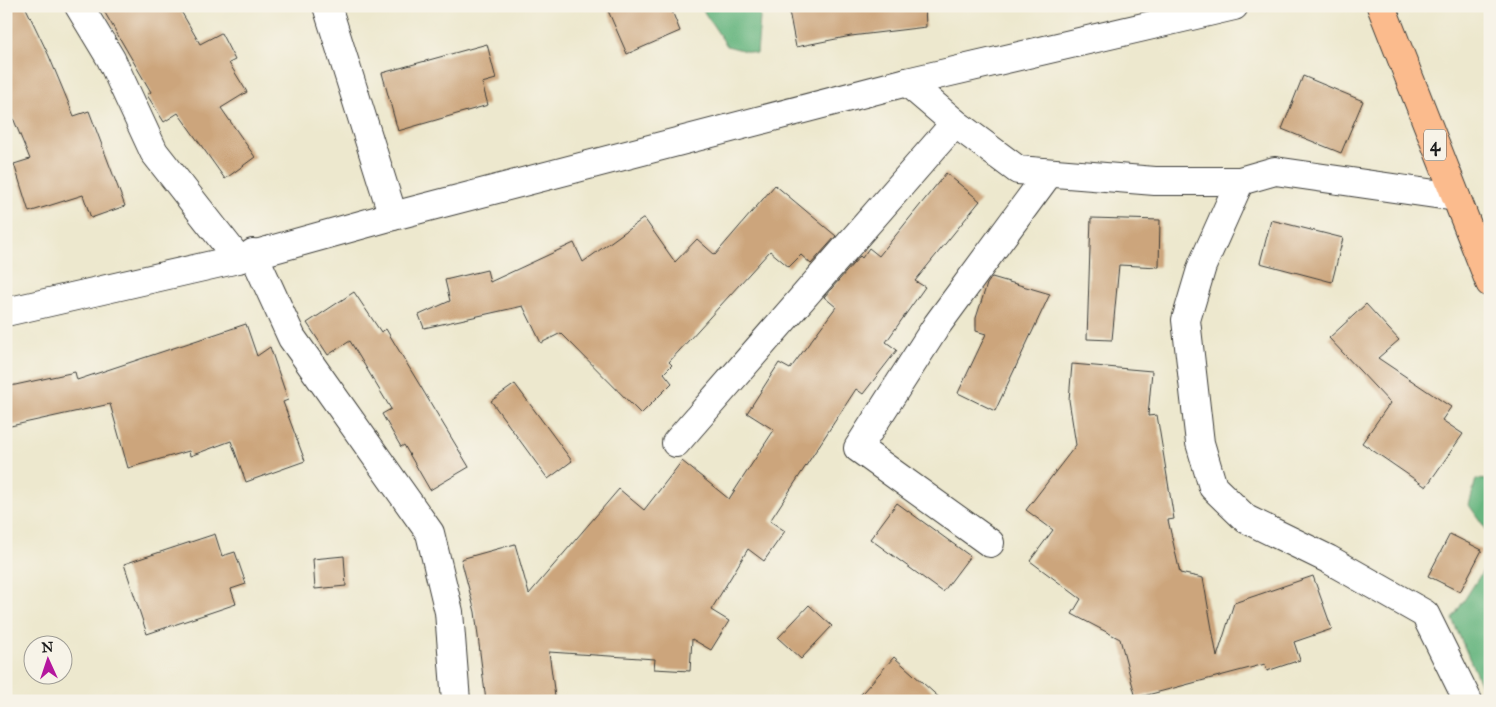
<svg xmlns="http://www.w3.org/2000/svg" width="1496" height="707" font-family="'IM FELL Great Primer',serif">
  <rect width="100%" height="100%" fill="#f7f3e8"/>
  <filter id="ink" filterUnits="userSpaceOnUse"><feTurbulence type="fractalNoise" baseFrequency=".02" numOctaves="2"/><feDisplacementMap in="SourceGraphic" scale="10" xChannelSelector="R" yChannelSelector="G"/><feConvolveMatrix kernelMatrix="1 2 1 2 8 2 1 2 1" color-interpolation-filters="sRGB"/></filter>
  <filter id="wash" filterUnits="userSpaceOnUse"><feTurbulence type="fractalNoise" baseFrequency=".0096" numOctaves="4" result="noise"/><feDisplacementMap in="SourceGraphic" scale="20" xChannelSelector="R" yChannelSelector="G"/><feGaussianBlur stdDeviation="1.12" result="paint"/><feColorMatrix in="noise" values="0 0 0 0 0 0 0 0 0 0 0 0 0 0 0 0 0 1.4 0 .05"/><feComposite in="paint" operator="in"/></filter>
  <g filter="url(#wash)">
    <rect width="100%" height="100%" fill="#ede8ce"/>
    <!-- forest -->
    <g fill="#67b680" stroke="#42694e">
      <path d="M 700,6 L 761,6 L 757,54 L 727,46 Z"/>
      <path d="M 1476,479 L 1490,480 L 1490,535 L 1469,505 Z"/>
      <path d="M 1490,560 L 1490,701 L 1488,701 L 1452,619 Z"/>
    </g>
    <g id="blocks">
      <!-- building -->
      <g fill="#cca57b">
        <path d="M 6,6 L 25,6 L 49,56 L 74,116 L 89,111 L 125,206 L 91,218 L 83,195 L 29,212 L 14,164 L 30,159 L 6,101 Z"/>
        <path d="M 101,6 L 178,6 L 200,44 L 221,33 L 235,60 L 229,63 L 247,92 L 221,108 L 255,157 L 225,179 L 178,113 L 164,122 L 147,95 L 151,92 Z"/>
        <path d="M 606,6 L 670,6 L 680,31 L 627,54 Z"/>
        <path d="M 788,6 L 925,6 L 926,27 L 851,36 L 796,47 Z"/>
        <path d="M 487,44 L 496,79 L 482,83 L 488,105 L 398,131 L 382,73 Z"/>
        <path d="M 1303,76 L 1363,101 L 1341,153 L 1282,129 Z"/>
        <path d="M 946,173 L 980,201 L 915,281 L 925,287 L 886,342 L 897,350 L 863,394 L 856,389 L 770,521 L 785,531 L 764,561 L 748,549 L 711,610 L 729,621 L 711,650 L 692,639 L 690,671 L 654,669 L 655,659 L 549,652 L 555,697 L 523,701 L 486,701 L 475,612 L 461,559 L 515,544 L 529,594 L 619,489 L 644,510 L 682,461 L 729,499 L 774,430 L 747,413 L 779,363 L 790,369 L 836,307 L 824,297 L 860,256 L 862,258 L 869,248 L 879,256 Z"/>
        <path d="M 775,185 L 836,236 L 811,264 L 801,255 L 789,267 L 770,251 L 669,362 L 672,365 L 664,373 L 672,383 L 641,414 L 561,333 L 541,343 L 523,306 L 424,328 L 419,315 L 450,301 L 445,280 L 487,270 L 490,282 L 574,243 L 583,262 L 644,218 L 675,262 L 697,239 L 715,255 Z"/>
        <path d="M 1091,218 L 1160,220 L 1159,267 L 1119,265 L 1112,340 L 1087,339 Z"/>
        <path d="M 1271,220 L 1343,238 L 1332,282 L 1260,263 Z"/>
        <path d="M 992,277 L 1050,294 L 995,411 L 958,393 L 986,334 L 976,331 L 976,318 L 987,284 Z"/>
        <path d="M 354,292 L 381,332 L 386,329 L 469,467 L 430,490 L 404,445 L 401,447 L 382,414 L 391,409 L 350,341 L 328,355 L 307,323 Z"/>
        <path d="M 1366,304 L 1399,340 L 1378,358 L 1451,407 L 1442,420 L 1463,434 L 1426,487 L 1362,443 L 1390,403 L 1329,338 Z"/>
        <path d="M 246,324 L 257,356 L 270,347 L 288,400 L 283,402 L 305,461 L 246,482 L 231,441 L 190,456 L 189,451 L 128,468 L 110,404 L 6,427 L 6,387 L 75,372 L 77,380 Z"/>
        <path d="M 1072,364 L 1152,371 L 1148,416 L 1157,415 L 1174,519 L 1168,520 L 1180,573 L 1203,578 L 1217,657 L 1234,603 L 1313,576 L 1332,629 L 1294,642 L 1300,660 L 1267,671 L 1265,664 L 1136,698 L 1120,639 L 1072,614 L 1081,599 L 1030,561 L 1053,530 L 1026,510 L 1076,445 L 1069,400 Z"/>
        <path d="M 515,384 L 572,461 L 548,479 L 491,401 Z"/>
        <path d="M 897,503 L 970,556 L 943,592 L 870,539 Z"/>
        <path d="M 215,534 L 222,556 L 235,552 L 246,584 L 231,589 L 236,604 L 147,634 L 124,564 Z"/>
        <path d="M 1450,534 L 1482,550 L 1460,592 L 1428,576 Z"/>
        <path d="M 344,556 L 346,586 L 315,589 L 313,559 Z"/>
        <path d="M 809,605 L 832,626 L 801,659 L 778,638 Z"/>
        <path d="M 894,657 L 943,701 L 855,701 Z"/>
      </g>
    </g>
  </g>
  <g filter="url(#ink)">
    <use href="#blocks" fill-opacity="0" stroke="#3b3b37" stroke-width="1"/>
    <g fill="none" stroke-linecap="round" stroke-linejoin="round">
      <defs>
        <g id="minor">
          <path d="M 79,6 L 111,59 L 154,152 L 238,259"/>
          <path d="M 327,6 L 393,216"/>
          <path d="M 907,82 L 955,123 L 1018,170 L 1155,181 L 1240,181 L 1275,171 L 1456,197"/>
          <path d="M 1240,181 L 1202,266 L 1186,320 L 1200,443 L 1213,487 L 1246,519 L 1328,559 L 1425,614 L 1468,701"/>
          <path d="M 253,253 L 292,338 L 430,533 L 449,612 L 456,701"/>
          <path d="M 6,312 L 238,259 L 393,216 L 907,82 L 1234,6"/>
          <path d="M 676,443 L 955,123"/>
          <path d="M 990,543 L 858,448 L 937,325 L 1049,173"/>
        </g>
        <path id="major" d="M 1381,6 L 1490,283"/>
      </defs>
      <!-- minor casing -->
      <use href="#minor" stroke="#3b3b37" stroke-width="30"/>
      <!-- major casing -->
      <use href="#major" stroke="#3b3b37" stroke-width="30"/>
      <!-- minor -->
      <use href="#minor" stroke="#fff" stroke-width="28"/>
      <!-- major -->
      <use href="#major" stroke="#fbbb8d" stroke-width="28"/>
    </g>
  </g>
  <g text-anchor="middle" stroke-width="4.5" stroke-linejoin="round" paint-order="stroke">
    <!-- shield labels -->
    <rect fill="#f7f3e8" stroke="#5e5c59" stroke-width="1" x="1424" y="129.5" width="22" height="31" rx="4"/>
    <g font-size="18" font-weight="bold" fill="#1c1c1c">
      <text x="1435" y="151">4</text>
    </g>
  </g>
  <!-- margin -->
  <rect width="1496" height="707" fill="none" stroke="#f7f3e8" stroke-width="25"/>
  <!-- north arrow -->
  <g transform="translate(48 660) rotate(357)"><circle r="24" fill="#f7f3e8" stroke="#9f9d96"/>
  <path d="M0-4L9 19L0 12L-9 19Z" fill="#b5179e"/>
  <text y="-8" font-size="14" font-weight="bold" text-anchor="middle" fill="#1c1c1c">N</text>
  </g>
</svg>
